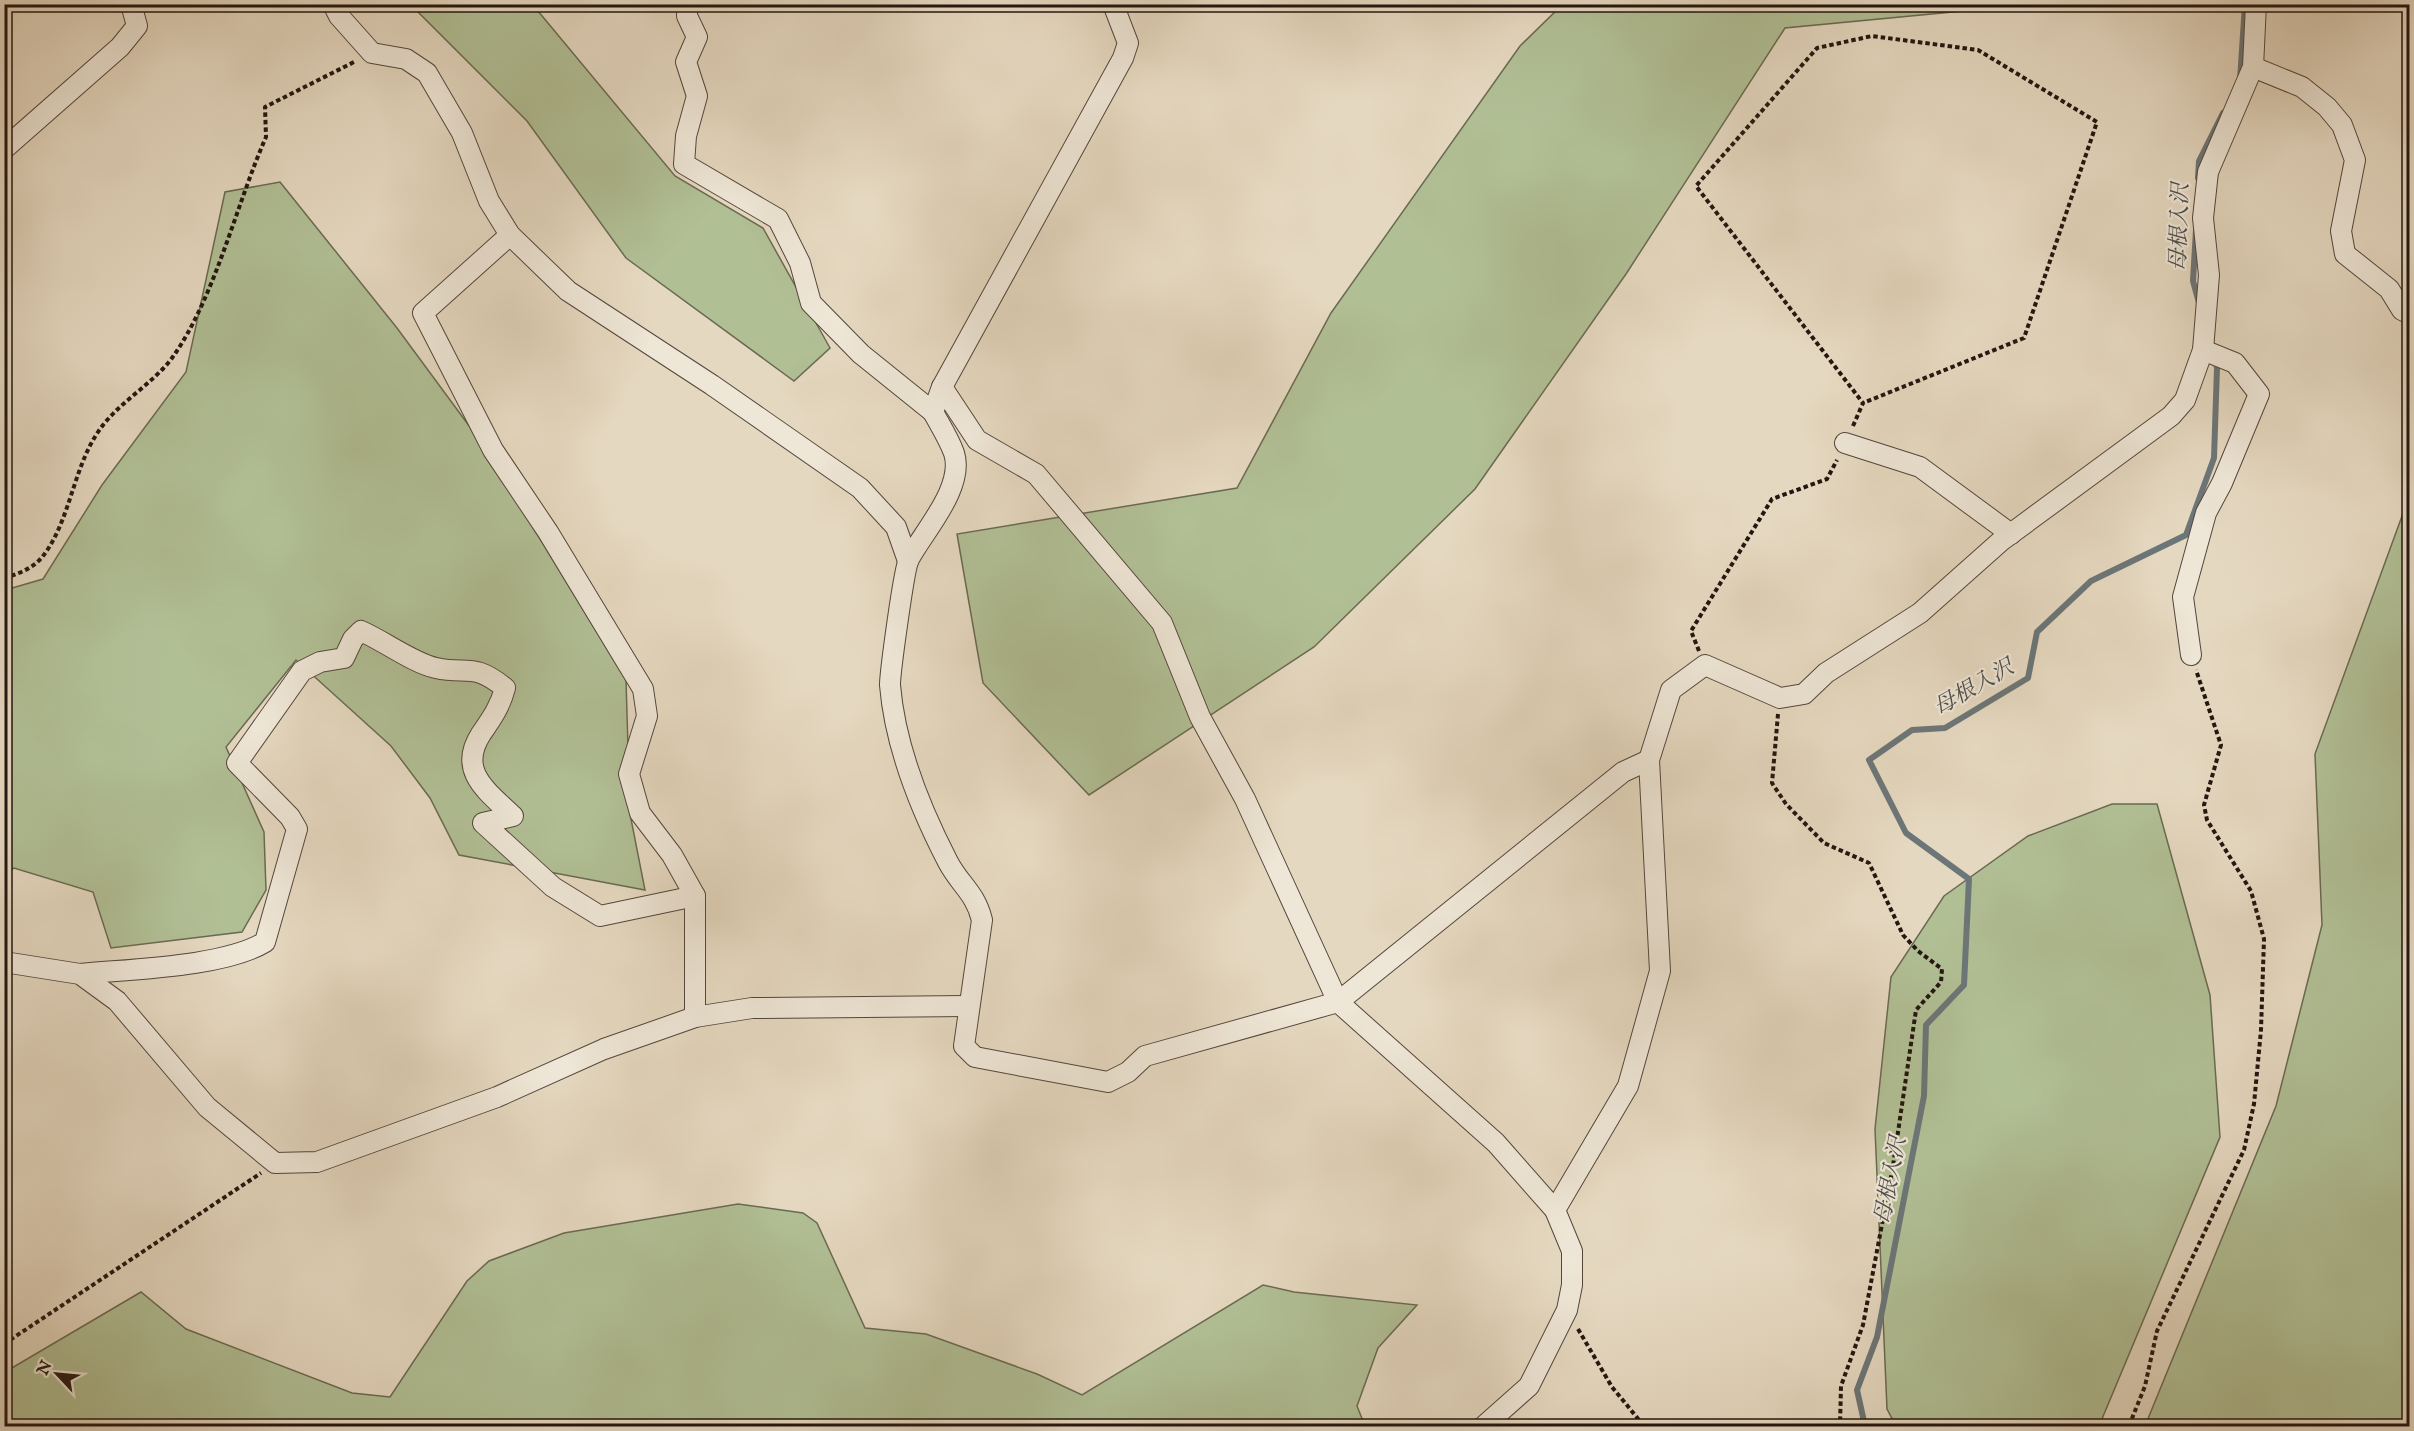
<svg xmlns="http://www.w3.org/2000/svg" width="2414" height="1431" font-family="'IM FELL English','Noto Serif JP',serif">
  <rect width="100%" height="100%" fill="#e5d8c0"/>
  <filter id="stains"><feTurbulence type="fractalNoise" baseFrequency=".00333" numOctaves="4"/><feColorMatrix values="0 0 0 0 .2 0 0 0 0 .09 0 0 0 0 .02 0 0 0 .5 -.17"/></filter>
  <radialGradient id="worn" r=".72"><stop offset=".6" stop-color="#630" stop-opacity="0"/><stop offset="1" stop-color="#630" stop-opacity=".3"/></radialGradient>
  <!-- green -->
  <g fill="#b1bf95" stroke="#6a6a52" stroke-width="1.5">
    <path d="M 411,5 L 533,5 L 675,176 L 763,228 L 830,348 L 794,381 L 626,258 L 527,121 Z"/>
    <path d="M 1562,5 L 1989,5 L 1984,9 L 1785,28 L 1626,274 L 1475,489 L 1314,647 L 1089,795 L 983,683 L 957,534 L 1237,488 L 1331,313 L 1520,46 Z"/>
    <path d="M 280,182 L 397,328 L 481,442 L 626,680 L 630,814 L 645,890 L 459,855 L 430,798 L 391,746 L 296,660 L 226,747 L 264,832 L 266,890 L 242,932 L 111,948 L 93,892 L 14,868 L 5,873 L 5,590 L 43,579 L 102,485 L 186,372 L 225,192 Z"/>
    <path d="M 2409,497 L 2409,1426 L 2145,1426 L 2276,1106 L 2322,925 L 2315,754 Z"/>
    <path d="M 2112,804 L 2157,804 L 2210,995 L 2220,1137 L 2099,1426 L 1896,1426 L 1887,1409 L 1875,1129 L 1891,977 L 1944,896 L 2028,836 Z"/>
    <path d="M 5,980 L 10,988 L 9,1054 L 5,1060 Z"/>
    <path d="M 738,1204 L 803,1213 L 817,1223 L 865,1328 L 926,1334 L 1037,1374 L 1082,1395 L 1263,1285 L 1294,1292 L 1417,1305 L 1378,1348 L 1357,1406 L 1365,1426 L 5,1426 L 5,1372 L 141,1292 L 186,1329 L 352,1393 L 390,1397 L 467,1281 L 489,1261 L 564,1233 Z"/>
  </g>
  <g fill="none" stroke-linecap="round" stroke-linejoin="round">
    <!-- stream -->
    <g stroke="#6c7678" stroke-width="6">
      <path d="M 2240,80 L 2245,4"/>
      <path d="M 2198,178 L 2199,161 L 2223,113"/>
      <path d="M 2196,230 L 2193,281 L 2199,303"/>
      <path d="M 1865,1426 L 1857,1390 L 1877,1337 L 1924,1096 L 1926,1025 L 1964,985 L 1969,879 L 1906,833 L 1869,760 L 1912,730 L 1945,728 L 2028,678 L 2037,632 L 2091,581 L 2186,535 L 2214,458 L 2217,368 L 2215,359"/>
    </g>
    <defs>
      <g id="minor">
        <path d="M 333,4 L 339,16 L 372,53 L 406,59 L 427,73 L 462,133 L 489,201 L 510,235 L 568,291 L 712,385 L 860,488 L 896,527 L 908,561"/>
        <path d="M 687,4 L 687,16 L 697,37 L 686,62 L 697,96 L 686,136 L 684,164 L 778,219 L 800,263 L 811,303 L 861,354 L 933,412"/>
        <path d="M 1113,4 L 1128,43 L 1123,58 L 942,387 L 933,412 C 940,425 949,439 954,453 C 965,487 924,531 909,559 C 904,568 890,673 890,685 C 895,746 920,808 948,862 C 960,885 975,892 982,920 L 964,1046 L 975,1057 L 1108,1082 L 1128,1072 L 1145,1056 L 1338,1002 L 1623,772 L 1649,760"/>
        <path d="M 2253,67 L 2302,87 L 2327,107 L 2342,125 L 2355,160 L 2341,231 L 2345,254 L 2389,289 L 2402,310 L 2410,314"/>
        <path d="M 4,149 L 120,47 L 137,26 L 131,4"/>
        <path d="M 510,235 L 423,313 L 493,450 L 548,532 L 643,689 L 647,716 L 629,774 L 640,813 L 672,855 L 695,896 L 695,1017"/>
        <path d="M 942,387 L 977,440 L 1036,474 L 1162,623 L 1200,717 L 1245,799 L 1338,1002 L 1496,1143 L 1555,1210 L 1572,1251 L 1572,1285 L 1567,1310 L 1529,1386 L 1484,1426"/>
        <path d="M 1845,443 L 1920,467 L 2011,534"/>
        <path d="M 2191,655 L 2183,597 L 2206,513 L 2222,483 L 2259,394 L 2235,363 L 2203,350"/>
        <path d="M 4,962 L 80,974 L 117,1001 L 207,1107 L 275,1163 L 317,1162 L 497,1097 L 604,1049 L 695,1017 L 752,1008 L 967,1006"/>
        <path d="M 80,974 C 130,969 224,967 265,942 L 297,829 L 290,817 L 237,763 L 302,671 L 320,662 L 344,658 L 353,639 L 361,631 C 384,641 413,663 436,668 C 468,675 473,662 505,688 C 500,707 492,718 481,734 C 457,771 487,791 513,816 L 483,823 L 553,887 L 600,916 L 695,896"/>
        <path d="M 1555,1210 L 1628,1086 L 1660,971 L 1649,760 L 1671,690 L 1705,665 L 1780,698 L 1804,694 L 1826,673 L 1920,613 L 2001,541 L 2171,416 L 2185,400 L 2203,350 L 2209,275 L 2203,218 L 2208,172 L 2253,67 L 2256,4"/>
      </g>
    </defs>
    <!-- minor casing -->
    <use href="#minor" stroke="#54463c" stroke-width="22"/>
    <!-- path -->
    <g stroke="#231610" stroke-width="4" stroke-dasharray="4.5 3" stroke-linecap="butt">
      <path d="M 1853,426 L 1863,403 L 1696,186 L 1817,48 L 1872,36 L 1978,50 L 2097,122 L 2024,338 L 1863,403"/>
      <path d="M 4,578 C 18,574 34,568 43,556 C 70,521 73,469 98,432 C 117,403 152,385 172,358 C 215,298 236,205 266,137 L 265,107 L 356,61"/>
      <path d="M 1699,651 L 1691,631 L 1772,499 L 1827,479 L 1837,460"/>
      <path d="M 1778,714 L 1772,783 L 1786,804 L 1824,843 L 1869,863 L 1903,935 L 1918,951 L 1942,969 L 1941,982 L 1916,1010 L 1893,1166 L 1863,1325 L 1841,1386 L 1840,1426"/>
      <path d="M 1578,1329 L 1612,1387 L 1644,1426"/>
      <path d="M 4,1344 L 261,1173"/>
      <path d="M 2129,1426 L 2145,1386 L 2157,1331 L 2244,1150 L 2254,1104 L 2261,1030 L 2264,939 L 2251,891 L 2207,820 L 2204,805 L 2221,745 L 2196,670"/>
    </g>
    <!-- minor -->
    <use href="#minor" stroke="#eee6d6" stroke-width="20"/>
  </g>
  <g text-anchor="middle" stroke-width="4.5" stroke-linejoin="round" paint-order="stroke">
    <!-- water labels -->
    <g font-size="22" font-style="italic" fill="#4d4e4d" stroke="#eee6d6">
      <text transform="translate(2178 227) rotate(-88)" y="8">母根入沢</text>
      <text transform="translate(1973 686) rotate(-30)" y="8">母根入沢</text>
      <text transform="translate(1889 1180) rotate(-79)" y="8">母根入沢</text>
    </g>
  </g>
  <!-- margin -->
  <rect width="2414" height="1431" fill="none" stroke="#e5d8c0" stroke-width="24"/>
  <rect x="6" y="6" width="2402" height="1419" fill="none" stroke="#231610" stroke-width="3"/>
  <rect x="12" y="12" width="2390" height="1407" fill="none" stroke="#231610" stroke-width="1.5"/>
  <!-- north arrow -->
  <g transform="translate(57 1374) rotate(296)" stroke="#eee6d6" stroke-width="4.5" paint-order="stroke">
  <path d="M0-4.5L10 22L0 15L-10 22Z" fill="#231610"/>
  <text y="-9" font-size="16" font-weight="bold" text-anchor="middle" fill="#231610">N</text>
  </g>
  <rect width="100%" height="100%" filter="url(#stains)"/>
  <rect width="100%" height="100%" fill="url(#worn)"/>
</svg>
